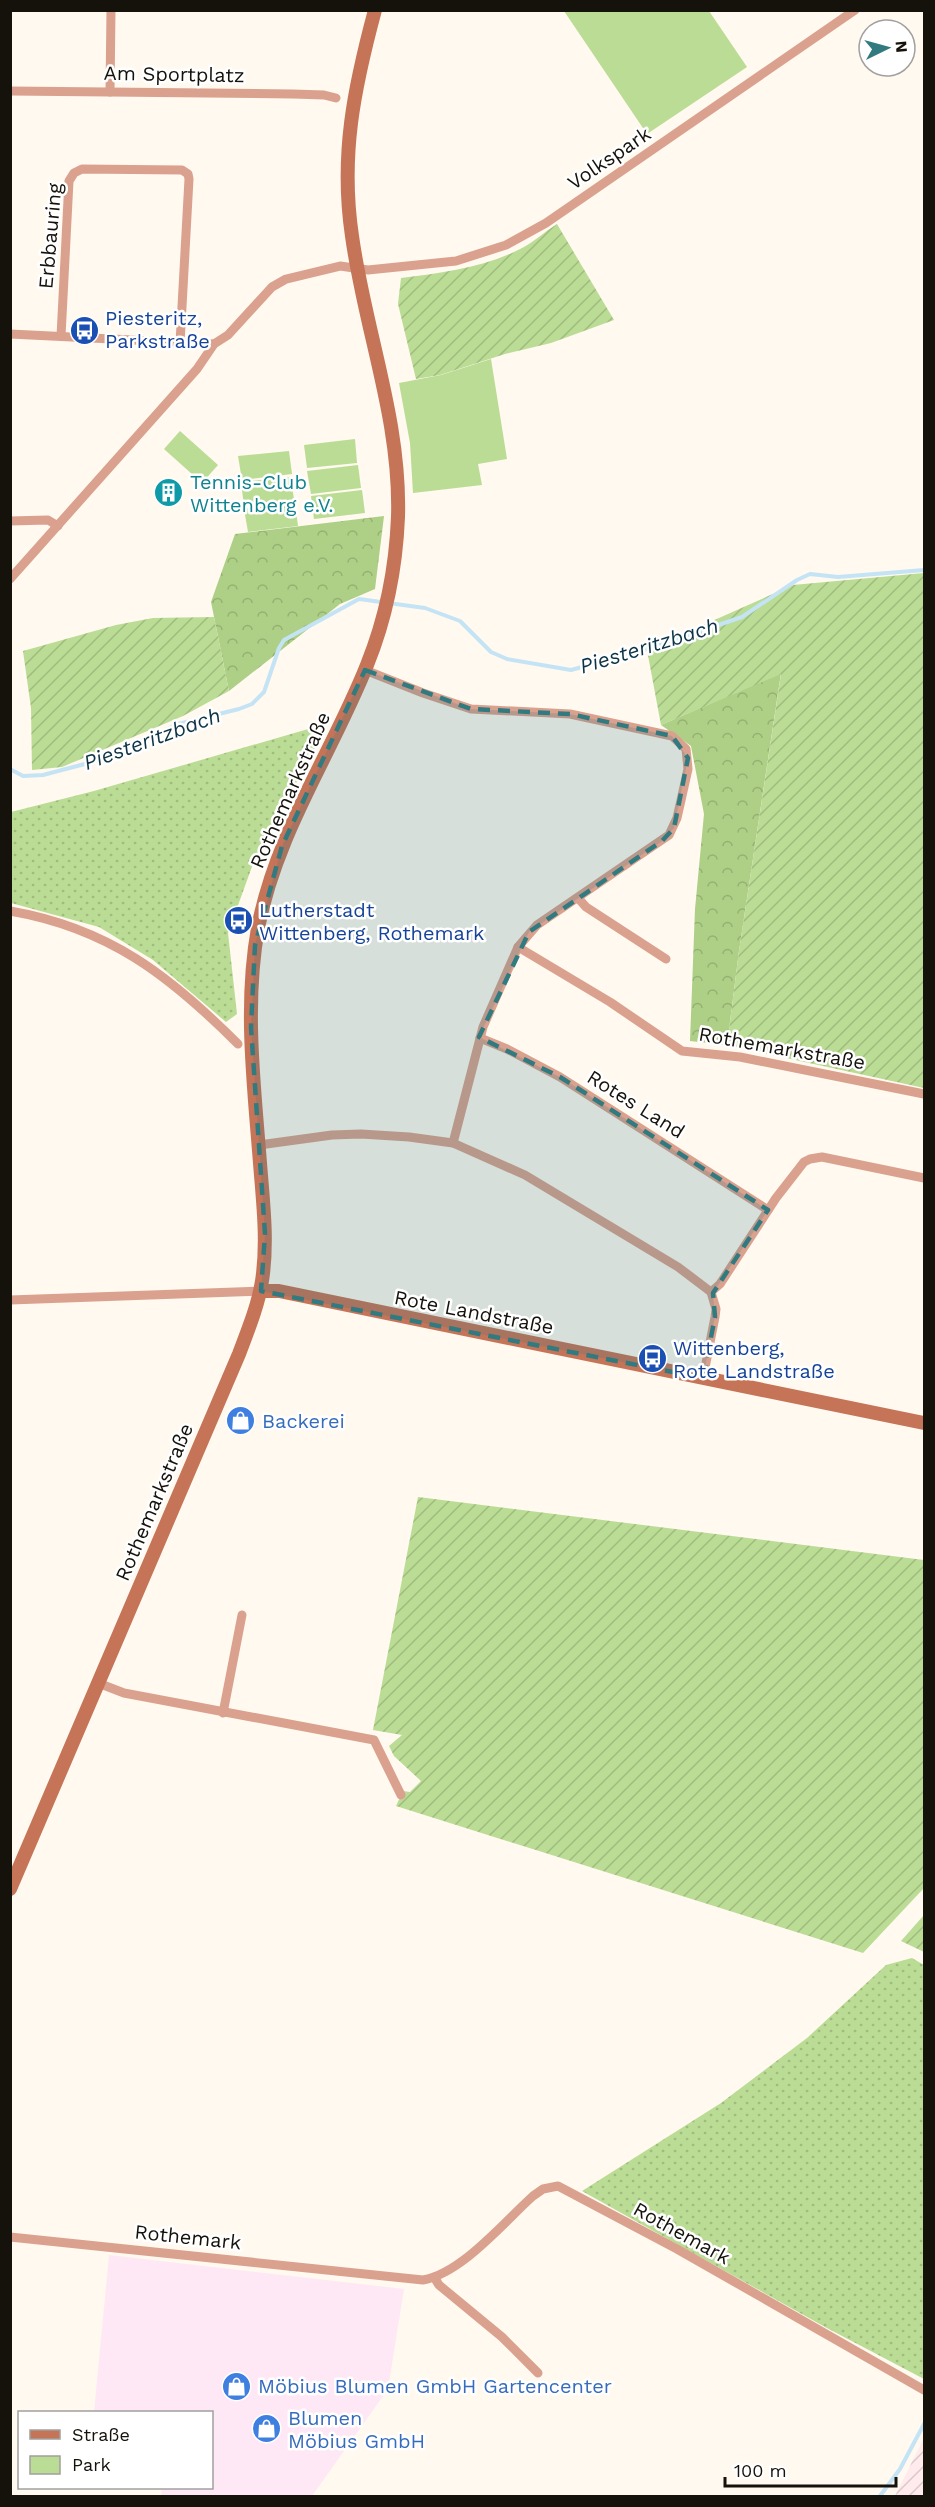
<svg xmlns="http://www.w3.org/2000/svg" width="935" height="2507" font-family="'Work Sans',sans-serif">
  <defs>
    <pattern id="industrial-furrows" width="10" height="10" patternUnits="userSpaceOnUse" patternTransform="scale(1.5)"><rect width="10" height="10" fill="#ffeaed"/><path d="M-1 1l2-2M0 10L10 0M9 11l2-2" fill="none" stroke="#dac8ca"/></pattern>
    <pattern id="grass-dots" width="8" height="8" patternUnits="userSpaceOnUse" patternTransform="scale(1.5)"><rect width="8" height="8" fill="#badc94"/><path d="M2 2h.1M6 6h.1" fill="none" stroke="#9fbc7e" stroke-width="1.8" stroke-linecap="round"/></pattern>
    <pattern id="forest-crowns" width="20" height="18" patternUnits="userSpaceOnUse" patternTransform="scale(1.5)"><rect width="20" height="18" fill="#adcf86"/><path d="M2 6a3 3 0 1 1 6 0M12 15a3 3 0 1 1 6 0" fill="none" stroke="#94b172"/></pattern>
    <pattern id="garden-furrows" width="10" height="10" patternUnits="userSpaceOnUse" patternTransform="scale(1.5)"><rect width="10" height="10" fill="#badc94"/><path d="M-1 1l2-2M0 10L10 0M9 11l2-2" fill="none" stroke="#9fbc7e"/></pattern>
  </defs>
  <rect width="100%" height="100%" fill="#fff9ef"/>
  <!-- commercial -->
  <path fill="#ffe8f6" d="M 109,2255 L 404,2289 L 388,2389 L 312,2496 L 161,2496 L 162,2488 L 212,2488 L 212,2412 L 94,2412 Z"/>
  <!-- industrial -->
  <path fill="url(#industrial-furrows)" d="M 924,2438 L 924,2496 L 895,2496 Z"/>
  <!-- grass -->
  <g fill="url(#grass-dots)">
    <path d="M 315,727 L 321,737 L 254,861 L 228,933 L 237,1014 L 226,1022 L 153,960 L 99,927 L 11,903 L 11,812 L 94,791 Z"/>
    <path d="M 912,1958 L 924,1965 L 924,2379 L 825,2327 L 582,2191 L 721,2103 L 807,2038 L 886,1965 Z"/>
  </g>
  <!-- forest -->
  <g fill="url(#forest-crowns)">
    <path d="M 384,516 L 375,589 L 340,604 L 229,691 L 211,602 L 235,534 Z"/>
    <path d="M 781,673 L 739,951 L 727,1045 L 690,1041 L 695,909 L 704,814 L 691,746 L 661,725 Z"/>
  </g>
  <!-- park -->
  <g fill="#badc94">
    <path d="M 564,11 L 709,11 L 747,67 L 647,134 Z"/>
    <path d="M 491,359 L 507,459 L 478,464 L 482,485 L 413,493 L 410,443 L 399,383 L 441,375 Z"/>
    <path d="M 180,431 L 218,465 L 202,483 L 164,449 Z"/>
    <path d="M 355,439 L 357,463 L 307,468 L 304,445 Z"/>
    <path d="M 289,451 L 292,474 L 242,480 L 238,456 Z"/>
    <path d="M 358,465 L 361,488 L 311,494 L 307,471 Z"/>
    <path d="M 291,477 L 294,500 L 244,506 L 241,482 Z"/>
    <path d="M 362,490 L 365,513 L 314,519 L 311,496 Z"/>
    <path d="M 295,503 L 298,526 L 248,532 L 244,509 Z"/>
  </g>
  <!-- garden -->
  <g fill="url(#garden-furrows)">
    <path d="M 557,224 L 614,320 L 551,343 L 505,354 L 440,375 L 416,379 L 398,304 L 401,278 C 440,273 483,268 518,250 C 532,244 544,232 557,224 Z"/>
    <path d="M 924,573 L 924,1088 L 727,1045 L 739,951 L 781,674 L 661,725 L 647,650 L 793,585 Z"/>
    <path d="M 214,617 L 229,691 L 183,716 L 62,767 L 32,770 L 31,708 L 23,651 L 116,625 L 153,618 Z"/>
    <path d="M 418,1497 L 924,1560 L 924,1888 L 863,1953 L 396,1806 L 403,1791 L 410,1792 L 421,1781 L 394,1756 L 389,1746 L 402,1735 L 373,1730 Z"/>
    <path d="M 924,1915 L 924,1952 L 901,1941 Z"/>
  </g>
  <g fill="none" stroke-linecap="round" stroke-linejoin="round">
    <!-- stream -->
    <g stroke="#c4e4f6" stroke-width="4">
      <path d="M 10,769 L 23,776 L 43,775 L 81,765 L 110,757 L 178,724 L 239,709 L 252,704 L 264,692 L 279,648 L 284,640 L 359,599 L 425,608 L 460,621 L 491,652 L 507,659 L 571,670 L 641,651 L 742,617 L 797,580 L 810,574 L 838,577 L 924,570"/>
      <path d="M 880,2496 L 900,2469 L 924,2424"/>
    </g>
    <!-- street -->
    <g stroke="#daa18e" stroke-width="9">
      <path d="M 10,91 L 293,94 L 324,95 L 336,98"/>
      <path d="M 110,92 L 111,10"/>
      <path d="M 10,334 L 214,344"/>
      <path d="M 61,336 L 69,181 L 74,173 L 82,169 L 182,170 L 188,174 L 189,179 L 180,343"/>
      <path d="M 10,521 L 48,520 L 58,526"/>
      <path d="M 10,579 L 197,369 L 214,344 L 228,335 L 272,287 L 286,279 L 340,266 L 368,270 L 456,261 L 506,245 L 546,223 L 855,10"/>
      <path d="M 365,670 L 423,693 L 471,709 L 570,714 L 672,736 L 686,749 L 688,769 L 677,818 L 669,835 L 537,925 L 518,947 L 483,1027 L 453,1143"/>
      <path d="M 578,898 L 586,907 L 666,959"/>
      <path d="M 10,911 C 109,928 170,976 238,1044"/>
      <path d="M 518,947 L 610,1002 L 682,1051 L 740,1057 L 924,1094"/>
      <path d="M 480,1038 L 507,1049 L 560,1077 L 768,1210"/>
      <path d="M 259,1145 L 332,1135 L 361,1134 L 409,1137 L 453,1143 L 525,1175 L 678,1267 L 711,1292"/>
      <path d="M 10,1300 L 261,1291"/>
      <path d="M 703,1378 L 715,1317 L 716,1309 L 711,1292 L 720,1284 L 776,1198 L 804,1162 L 810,1159 L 822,1157 L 924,1178"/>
      <path d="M 98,1683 L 124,1693 L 374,1740 L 401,1795"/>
      <path d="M 223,1713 L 242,1615"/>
      <path d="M 10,2237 L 423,2280 C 462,2273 504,2222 533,2196 L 543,2189 L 558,2186 L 677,2249 L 924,2390"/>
      <path d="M 434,2277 L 439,2285 L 502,2337 L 538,2373"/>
    </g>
    <!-- secondary -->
    <g stroke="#c67458" stroke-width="14">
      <path d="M 261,1291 L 279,1291 L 924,1423"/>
      <path d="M 10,1889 L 239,1354 C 248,1330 258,1306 262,1281 C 268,1242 263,1202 260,1163 C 254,1085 244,1005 258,928 C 276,833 332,753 367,665 C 386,618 396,567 398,517 C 401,420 365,331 352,236 C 340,156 354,88 375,10"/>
    </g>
  </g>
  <!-- marked area -->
  <path fill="#317a80" fill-opacity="0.2" stroke="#317a80" stroke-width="4.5" stroke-dasharray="12 8" stroke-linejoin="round" d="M 365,670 L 471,709 L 570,714 L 672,736 L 688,758 L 674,828 L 662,841 L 529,932 L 479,1037 L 560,1077 L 768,1210 L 713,1293 L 715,1317 L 703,1378 L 261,1291 L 265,1234 L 251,1027 L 255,945 L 282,846 Z"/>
  <!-- icons -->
  <defs>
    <symbol id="bus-disc" viewBox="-11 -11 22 22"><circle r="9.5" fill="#1a4fb4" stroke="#fff"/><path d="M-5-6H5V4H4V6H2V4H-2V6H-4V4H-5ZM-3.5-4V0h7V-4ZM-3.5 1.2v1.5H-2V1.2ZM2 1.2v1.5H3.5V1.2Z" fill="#fff"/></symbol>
    <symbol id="building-disc" viewBox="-11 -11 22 22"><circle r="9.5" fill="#0f9aa8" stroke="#fff"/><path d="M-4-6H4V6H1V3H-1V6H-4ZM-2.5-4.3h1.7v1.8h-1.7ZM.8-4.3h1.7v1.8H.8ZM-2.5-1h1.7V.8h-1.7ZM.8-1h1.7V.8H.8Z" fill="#fff"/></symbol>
    <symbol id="shop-disc" viewBox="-11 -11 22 22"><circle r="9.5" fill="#3f7fe0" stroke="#fff"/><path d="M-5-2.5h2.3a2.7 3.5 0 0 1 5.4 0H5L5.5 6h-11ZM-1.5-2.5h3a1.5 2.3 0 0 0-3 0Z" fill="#fff"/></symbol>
  </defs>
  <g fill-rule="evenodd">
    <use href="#bus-disc" x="68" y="314" width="33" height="33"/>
    <use href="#building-disc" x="152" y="476" width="33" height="33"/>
    <use href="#bus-disc" x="222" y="904" width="33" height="33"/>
    <use href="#bus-disc" x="636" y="1342" width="33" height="33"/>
    <use href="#shop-disc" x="224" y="1404" width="33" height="33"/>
    <use href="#shop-disc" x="220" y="2370" width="33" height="33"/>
    <use href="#shop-disc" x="250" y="2412" width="33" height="33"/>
  </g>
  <g text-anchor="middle" stroke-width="5" stroke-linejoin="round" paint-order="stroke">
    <!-- street labels -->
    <g font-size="20" fill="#15120c" stroke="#fff">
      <text transform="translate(174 74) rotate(1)" y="7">Am Sportplatz</text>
      <text transform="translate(609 158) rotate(-34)" y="7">Volkspark</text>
      <text transform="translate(50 236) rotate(-85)" y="7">Erbbauring</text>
      <text transform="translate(290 790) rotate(-66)" y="7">Rothemarkstraße</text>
      <text transform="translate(782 1048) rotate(10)" y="7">Rothemarkstraße</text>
      <text transform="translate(636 1104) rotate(32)" y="7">Rotes Land</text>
      <text transform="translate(474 1312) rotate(11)" y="7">Rote Landstraße</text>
      <text transform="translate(154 1502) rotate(-67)" y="7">Rothemarkstraße</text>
      <text transform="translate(682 2233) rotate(29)" y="7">Rothemark</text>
      <text transform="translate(188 2237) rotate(6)" y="7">Rothemark</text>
    </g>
    <!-- transit labels -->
    <g font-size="20" fill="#164399" stroke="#fff" text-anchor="start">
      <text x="105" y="325">Piesteritz,<tspan x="105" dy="23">Parkstraße</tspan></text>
      <text x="259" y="917">Lutherstadt<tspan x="259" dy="23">Wittenberg, Rothemark</tspan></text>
      <text x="673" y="1355">Wittenberg,<tspan x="673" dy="23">Rote Landstraße</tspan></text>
    </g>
    <!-- culture labels -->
    <g font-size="20" fill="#0d838f" stroke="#fff" text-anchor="start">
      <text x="190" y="489">Tennis-Club<tspan x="190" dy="23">Wittenberg e.V.</tspan></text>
    </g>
    <!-- shop labels -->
    <g font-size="20" fill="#366cbe" stroke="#fff" text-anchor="start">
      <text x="262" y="1428">Backerei</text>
      <text x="258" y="2393">Möbius Blumen GmbH Gartencenter</text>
      <text x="288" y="2425">Blumen<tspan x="288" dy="23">Möbius GmbH</tspan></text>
    </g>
    <!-- water labels -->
    <g font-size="21" font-style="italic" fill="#0d3446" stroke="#fff">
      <text transform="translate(649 646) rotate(-17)" y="7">Piesteritzbach</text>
      <text transform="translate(152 739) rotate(-20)" y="7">Piesteritzbach</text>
    </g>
  </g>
  <!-- border -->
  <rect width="935" height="2507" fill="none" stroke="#15120c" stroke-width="24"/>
  <!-- legend -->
  <rect x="18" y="2411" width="195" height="78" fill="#ffffff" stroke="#a1a09e" stroke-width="1.5"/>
  <rect x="30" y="2430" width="30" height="9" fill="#c67458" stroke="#a1a09e" stroke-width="1.5"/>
  <text x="72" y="2441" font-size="18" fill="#15120c">Straße</text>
  <rect x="30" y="2456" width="30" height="18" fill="#badc94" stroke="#a1a09e" stroke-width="1.5"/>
  <text x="72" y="2471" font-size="18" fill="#15120c">Park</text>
  <!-- north arrow -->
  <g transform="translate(887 48) rotate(85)"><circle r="28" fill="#ffffff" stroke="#a1a09e" stroke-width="1.5"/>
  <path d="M0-4.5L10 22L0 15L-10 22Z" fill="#317a80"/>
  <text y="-9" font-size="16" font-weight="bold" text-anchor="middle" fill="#15120c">N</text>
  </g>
  <!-- scale -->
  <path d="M725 2477v9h171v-9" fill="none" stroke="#15120c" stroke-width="3"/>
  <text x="734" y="2477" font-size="18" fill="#15120c" stroke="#ffffff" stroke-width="4.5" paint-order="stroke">100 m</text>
</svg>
